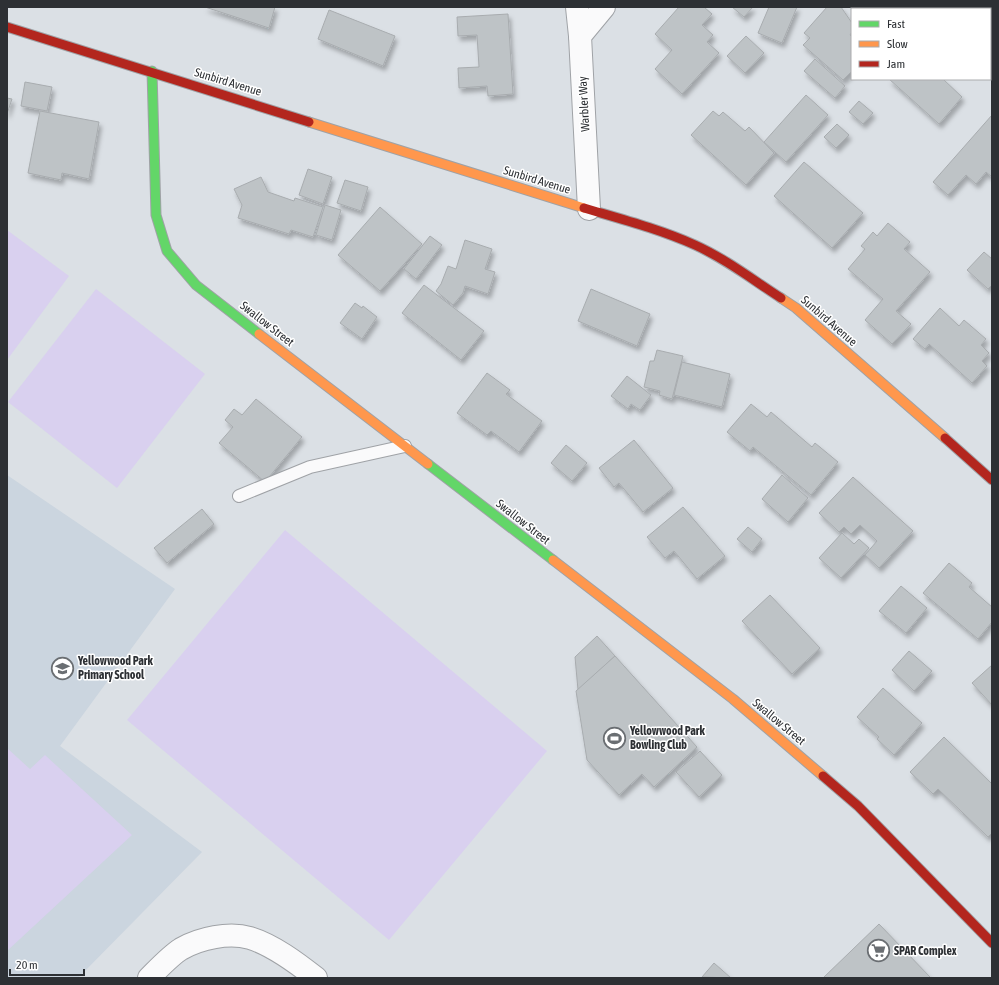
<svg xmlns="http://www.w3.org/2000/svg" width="999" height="985" font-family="'Asap Condensed',sans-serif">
  <defs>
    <filter id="shadow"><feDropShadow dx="2.5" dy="4.5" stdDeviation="2" flood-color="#0004"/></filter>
  </defs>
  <rect width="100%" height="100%" fill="#dbe0e5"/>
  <!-- built -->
  <path fill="#cbd5df" d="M 7,475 L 175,589 L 60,746 L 202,852 L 78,978 L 7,978 Z"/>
  <!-- green -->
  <g fill="#d9d0ef">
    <path d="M 7,230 L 69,276 L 7,360 Z"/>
    <path d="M 96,289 L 205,374 L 117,488 L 8,402 Z"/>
    <path d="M 285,530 L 547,751 L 389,940 L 127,720 Z"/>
    <path d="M 7,748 L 30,769 L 45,755 L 132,835 L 7,951 Z"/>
  </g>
  <!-- building -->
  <g fill="#bec3c6" stroke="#a8acaf" filter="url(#shadow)">
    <path d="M 205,7 L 275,7 L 269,28 Z"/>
    <path d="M 679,7 L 704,7 L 712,14 L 702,25 L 713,35 L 707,42 L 719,53 L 682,94 L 655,69 L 672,50 L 655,34 Z"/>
    <path d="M 732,7 L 753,7 L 744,17 Z"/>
    <path d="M 769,7 L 797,7 L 782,43 L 758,33 Z"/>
    <path d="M 827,7 L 841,7 L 852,23 L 852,32 L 850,35 L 852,37 L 852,71 L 843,80 L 803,45 L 810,38 L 804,33 Z"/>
    <path d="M 329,10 L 395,36 L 383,66 L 318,39 Z"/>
    <path d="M 508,14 L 513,94 L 488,96 L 487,86 L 459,88 L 458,68 L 479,67 L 477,35 L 458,36 L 457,17 Z"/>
    <path d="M 746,36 L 764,53 L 745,73 L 727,56 Z"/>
    <path d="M 815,59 L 845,86 L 835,98 L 804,71 Z"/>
    <path d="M 889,79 L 943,79 L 962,97 L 939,124 Z"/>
    <path d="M 25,82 L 52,87 L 47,111 L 21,106 Z"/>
    <path d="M 806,95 L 828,115 L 786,162 L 764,142 Z"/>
    <path d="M 7,98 L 12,99 L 7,114 Z"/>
    <path d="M 859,101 L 873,113 L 863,124 L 849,112 Z"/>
    <path d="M 40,111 L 99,122 L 89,179 L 62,173 L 61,180 L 28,173 Z"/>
    <path d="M 713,111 L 719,116 L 723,112 L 745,131 L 749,127 L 774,153 L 746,185 L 691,135 Z"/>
    <path d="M 992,115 L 992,177 L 986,172 L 976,184 L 966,175 L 948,195 L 933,182 Z"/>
    <path d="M 837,124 L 849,135 L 836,148 L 824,137 Z"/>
    <path d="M 804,162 L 863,213 L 832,248 L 774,196 Z"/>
    <path d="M 308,169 L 332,177 L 323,204 L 299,195 Z"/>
    <path d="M 261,177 L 268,192 L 294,201 L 295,198 L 323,207 L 313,237 L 291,230 L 289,234 L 238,218 L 242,205 L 234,189 Z"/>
    <path d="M 345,180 L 368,187 L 361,211 L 337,203 Z"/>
    <path d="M 325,205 L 341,210 L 332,240 L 316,235 Z"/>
    <path d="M 380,207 L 422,244 L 380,291 L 338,255 Z"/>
    <path d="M 888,223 L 910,242 L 904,249 L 930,272 L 896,311 L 911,324 L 892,344 L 865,320 L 883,299 L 848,269 L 865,249 L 861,246 L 873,232 L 877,236 Z"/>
    <path d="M 430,236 L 442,245 L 416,279 L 404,269 Z"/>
    <path d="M 465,240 L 492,249 L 485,269 L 495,272 L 488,294 L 465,286 L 463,293 L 453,305 L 436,291 L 441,284 L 448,266 L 456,269 Z"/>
    <path d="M 984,252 L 992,259 L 992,285 L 988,289 L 967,270 Z"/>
    <path d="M 424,285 L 484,331 L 461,360 L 402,313 Z"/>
    <path d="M 591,289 L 650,314 L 637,346 L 578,321 Z"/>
    <path d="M 355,303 L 362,308 L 363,306 L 377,317 L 362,339 L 340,323 Z"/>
    <path d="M 940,308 L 959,326 L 964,320 L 986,339 L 981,345 L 989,353 L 982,361 L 987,366 L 972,383 L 929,344 L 925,349 L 913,339 Z"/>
    <path d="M 657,350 L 683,356 L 672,399 L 659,395 L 660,391 L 644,387 L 650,361 L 654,361 Z"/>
    <path d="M 682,362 L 730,374 L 722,407 L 674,395 Z"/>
    <path d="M 487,373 L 510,390 L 506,394 L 542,421 L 519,452 L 491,431 L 487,435 L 457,413 Z"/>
    <path d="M 627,376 L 651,395 L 640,410 L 631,404 L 628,409 L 611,396 Z"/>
    <path d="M 256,399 L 302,437 L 265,482 L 219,443 L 233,427 L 225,420 L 234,409 L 242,415 Z"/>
    <path d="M 751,404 L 767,417 L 771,412 L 812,447 L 815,443 L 838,462 L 811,495 L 753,447 L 750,451 L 727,432 Z"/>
    <path d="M 634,440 L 673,488 L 643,512 L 619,483 L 614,487 L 599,468 Z"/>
    <path d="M 566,445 L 587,463 L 572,481 L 551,463 Z"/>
    <path d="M 782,475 L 808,498 L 788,522 L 762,499 Z"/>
    <path d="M 853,477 L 913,531 L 879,568 L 865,555 L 877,541 L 860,525 L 851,534 L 844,527 L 839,532 L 819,513 Z"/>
    <path d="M 683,507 L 725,556 L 697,579 L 674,551 L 665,558 L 647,537 Z"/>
    <path d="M 202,509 L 214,524 L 167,563 L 154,548 Z"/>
    <path d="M 748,527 L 762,539 L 752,552 L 737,539 Z"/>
    <path d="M 842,533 L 854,544 L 859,539 L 869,548 L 841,578 L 819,558 Z"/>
    <path d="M 949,563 L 972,583 L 969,587 L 992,607 L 992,622 L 978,639 L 923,593 Z"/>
    <path d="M 901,586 L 927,608 L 906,633 L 879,611 Z"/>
    <path d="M 770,595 L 820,648 L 792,674 L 742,621 Z"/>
    <path d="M 597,636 L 615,656 L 578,690 L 575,657 Z"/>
    <path d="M 909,651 L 932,671 L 914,691 L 892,670 Z"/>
    <path d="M 615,656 L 697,747 L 654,787 L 642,774 L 619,795 L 587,760 L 576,691 Z"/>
    <path d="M 992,665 L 992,705 L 972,683 Z"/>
    <path d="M 883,688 L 922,723 L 894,755 L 877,739 L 879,737 L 857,717 Z"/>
    <path d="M 944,737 L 992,784 L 992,833 L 988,837 L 938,789 L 933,794 L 910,772 Z"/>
    <path d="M 700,751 L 722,775 L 699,797 L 676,772 Z"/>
    <path d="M 879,924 L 931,978 L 823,978 Z"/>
    <path d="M 714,963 L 731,978 L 702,977 Z"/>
  </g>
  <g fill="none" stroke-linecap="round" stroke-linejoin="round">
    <defs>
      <path id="lane" d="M 239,496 L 310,467 L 405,446"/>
      <g id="street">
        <path d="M 577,7 L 580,36"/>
        <path d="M 987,7 L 989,9"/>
        <path d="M 589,209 L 580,36 L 604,7"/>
        <path d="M 149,978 C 159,968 170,956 181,949 C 200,938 229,932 250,938 C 273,945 297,963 316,978"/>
      </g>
      <g id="fast">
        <path d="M 152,71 L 156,215 L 167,251 L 196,285 L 259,334"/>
        <path d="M 428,464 L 553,560"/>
      </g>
      <g id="slow">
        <path d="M 309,122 L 584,208"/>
        <path d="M 781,298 L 796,308 L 945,438"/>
        <path d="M 259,334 L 428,464"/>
        <path d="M 553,560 L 733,699 L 823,776"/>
      </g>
      <g id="jam">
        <path d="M 7,27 L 309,122"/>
        <path d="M 584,208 C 621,219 659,229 695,245 C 726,259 753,280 781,298"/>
        <path d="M 945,438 L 992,480"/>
        <path d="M 823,776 L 858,806 L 992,943"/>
      </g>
    </defs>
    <!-- lane casing -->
    <use href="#lane" stroke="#9fa2a6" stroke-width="14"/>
    <!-- street casing -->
    <use href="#street" stroke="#9fa2a6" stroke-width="24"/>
    <!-- fast casing -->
    <use href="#fast" stroke="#9fa2a6" stroke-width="11"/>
    <!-- slow casing -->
    <use href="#slow" stroke="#9fa2a6" stroke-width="11"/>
    <!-- jam casing -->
    <use href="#jam" stroke="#9fa2a6" stroke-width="11"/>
    <!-- lane -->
    <use href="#lane" stroke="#fafafb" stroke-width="12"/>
    <!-- street -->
    <use href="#street" stroke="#fafafb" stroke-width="22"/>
    <!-- fast -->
    <use href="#fast" stroke="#63d668" stroke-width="9"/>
    <!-- slow -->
    <use href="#slow" stroke="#ff974d" stroke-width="9"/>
    <!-- jam -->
    <use href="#jam" stroke="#b3261e" stroke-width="9"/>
  </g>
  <!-- icons -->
  <defs>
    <symbol id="school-ring" viewBox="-11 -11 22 22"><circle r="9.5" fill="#fff" stroke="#6a6e72" stroke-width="1.5"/><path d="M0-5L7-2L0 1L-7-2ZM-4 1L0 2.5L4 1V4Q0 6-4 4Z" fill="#6a6e72"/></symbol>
    <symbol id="stadium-ring" viewBox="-11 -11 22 22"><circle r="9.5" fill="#fff" stroke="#6a6e72" stroke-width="1.5"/><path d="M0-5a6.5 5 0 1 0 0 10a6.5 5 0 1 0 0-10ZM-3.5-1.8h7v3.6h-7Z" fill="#6a6e72"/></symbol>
    <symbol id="supermarket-ring" viewBox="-11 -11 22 22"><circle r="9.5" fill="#fff" stroke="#6a6e72" stroke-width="1.5"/><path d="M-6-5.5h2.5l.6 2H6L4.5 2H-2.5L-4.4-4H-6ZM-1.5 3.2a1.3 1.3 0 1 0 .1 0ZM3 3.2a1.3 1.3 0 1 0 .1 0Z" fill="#6a6e72"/></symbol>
  </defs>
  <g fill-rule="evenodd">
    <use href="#school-ring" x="50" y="656" width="25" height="25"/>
    <use href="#stadium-ring" x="602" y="726" width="25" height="25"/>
    <use href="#supermarket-ring" x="866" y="938" width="25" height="25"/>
  </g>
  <g text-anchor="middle" stroke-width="3" stroke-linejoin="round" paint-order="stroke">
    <!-- street labels -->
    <g font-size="12" fill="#2d3034" stroke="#fff">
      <text transform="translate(228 82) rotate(17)" y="4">Sunbird Avenue</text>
      <text transform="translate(584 104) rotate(-93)" y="4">Warbler Way</text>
      <text transform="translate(537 180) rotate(17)" y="4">Sunbird Avenue</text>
      <text transform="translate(829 321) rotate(41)" y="4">Sunbird Avenue</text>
      <text transform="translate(267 324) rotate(38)" y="4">Swallow Street</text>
      <text transform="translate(523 522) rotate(38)" y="4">Swallow Street</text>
      <text transform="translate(779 722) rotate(40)" y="4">Swallow Street</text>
    </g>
    <!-- poi labels -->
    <g font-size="12" font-weight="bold" fill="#2d3034" stroke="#fff" text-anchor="start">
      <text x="78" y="665">Yellowwood Park<tspan x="78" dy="14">Primary School</tspan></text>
      <text x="630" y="735">Yellowwood Park<tspan x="630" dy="14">Bowling Club</tspan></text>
      <text x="894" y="955">SPAR Complex</text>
    </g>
  </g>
  <!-- border -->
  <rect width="999" height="985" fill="none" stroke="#2d3034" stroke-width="16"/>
  <!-- legend -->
  <rect x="851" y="8" width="140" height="72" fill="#ffffff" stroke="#abacae"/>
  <rect x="859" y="21" width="20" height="6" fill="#63d668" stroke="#abacae"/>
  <text x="887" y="28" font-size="12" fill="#2d3034">Fast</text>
  <rect x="859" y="41" width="20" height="6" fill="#ff974d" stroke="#abacae"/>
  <text x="887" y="48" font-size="12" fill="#2d3034">Slow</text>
  <rect x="859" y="61" width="20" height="6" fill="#b3261e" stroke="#abacae"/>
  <text x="887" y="68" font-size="12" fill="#2d3034">Jam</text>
  <!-- scale -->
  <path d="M10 969v6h74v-6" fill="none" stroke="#2d3034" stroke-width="2"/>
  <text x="16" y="969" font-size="12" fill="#2d3034" stroke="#ffffff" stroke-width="3" paint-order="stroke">20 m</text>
</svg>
